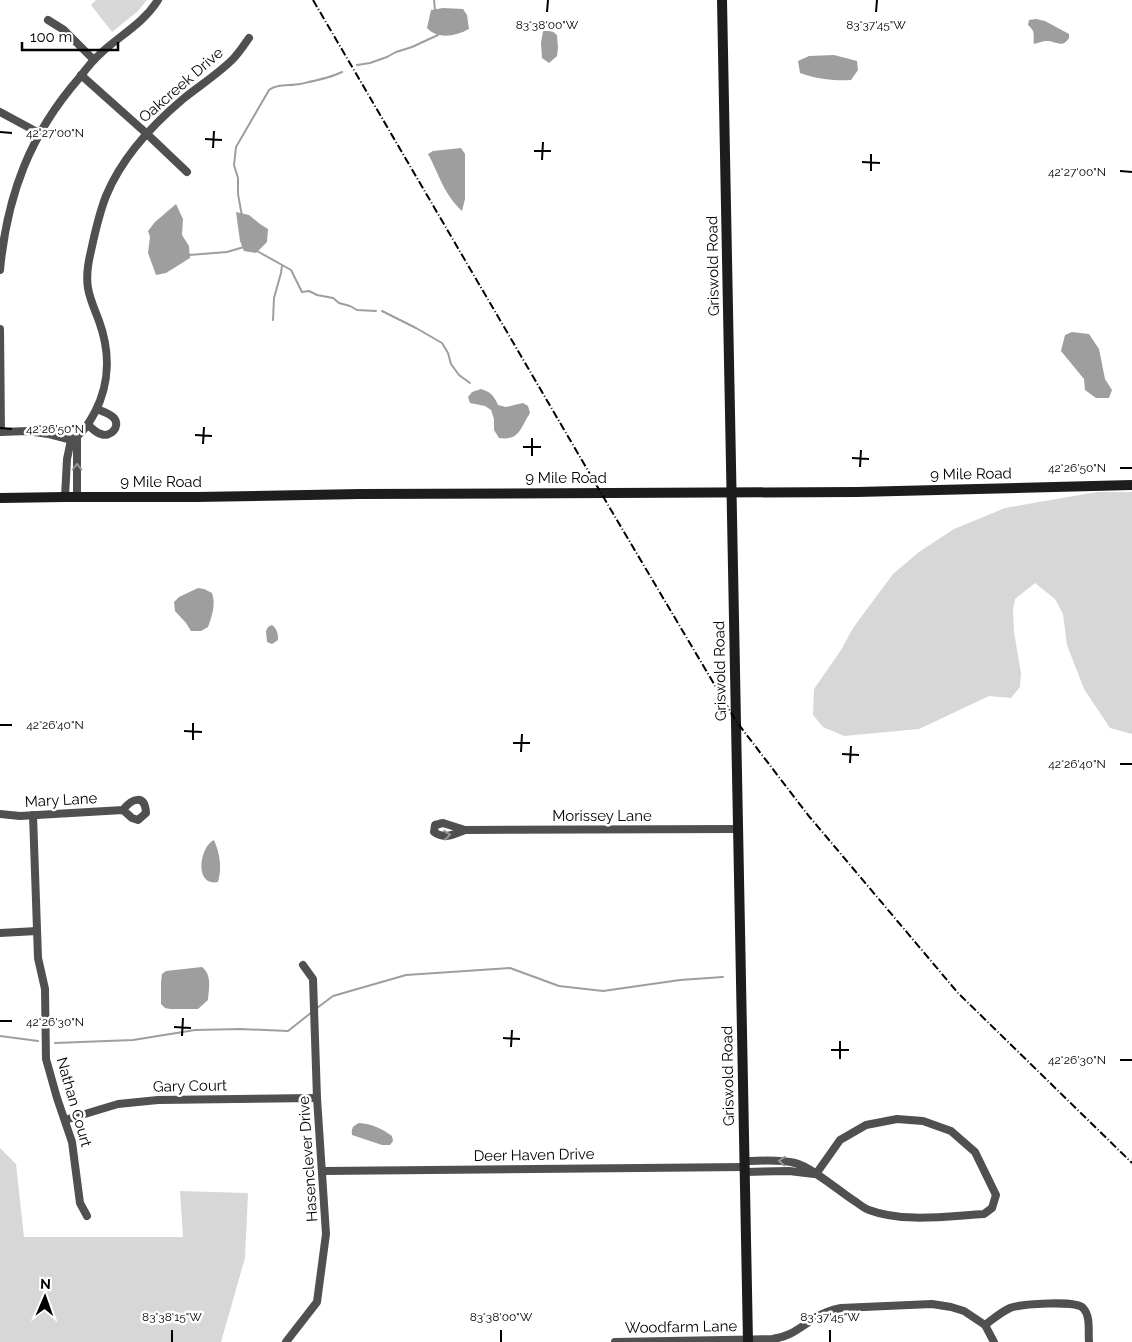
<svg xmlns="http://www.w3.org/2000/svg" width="1132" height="1342" font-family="Raleway,sans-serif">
  <rect width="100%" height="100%" fill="#fff"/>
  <!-- green -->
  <g fill="#d7d7d7">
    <path d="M 96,0 L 147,0 L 138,11 L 112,32 L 91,5 Z"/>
    <path d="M 1097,492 L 1132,492 L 1132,734 L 1110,728 L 1084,689 L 1067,645 L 1063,614 L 1055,599 L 1035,583 L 1015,599 L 1013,611 L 1014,632 L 1021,673 L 1020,687 L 1011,698 L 989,696 L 919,729 L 844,736 L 823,727 L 813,715 L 814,689 L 841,650 L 853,628 L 893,574 L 919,552 L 954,529 L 1005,508 Z"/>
    <path d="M 0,1148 L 16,1164 L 24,1237 L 183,1237 L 180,1191 L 248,1193 L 245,1258 L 221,1342 L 0,1342 Z"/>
  </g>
  <!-- water -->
  <g fill="#9e9e9e">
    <path d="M 443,8 L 463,9 L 467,15 L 469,29 C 456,36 438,40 427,28 L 431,10 Z"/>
    <path d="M 1036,19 L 1045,21 L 1069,34 L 1069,38 C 1062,49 1057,41 1047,41 C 1042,41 1039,43 1034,44 C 1033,34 1036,32 1028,25 L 1029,20 Z"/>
    <path d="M 543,31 L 552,31 L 557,35 L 558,48 L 557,56 L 549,63 L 542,58 L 541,43 Z"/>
    <path d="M 834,55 L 857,61 L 858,70 L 851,80 C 833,81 817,79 800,73 L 798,61 L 809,56 Z"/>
    <path d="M 461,148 L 465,154 L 465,199 L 462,211 C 443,193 440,176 428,154 L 433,151 Z"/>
    <path d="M 176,204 L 183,219 L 182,235 L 189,246 L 190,258 L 166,273 L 156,275 L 148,253 L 150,237 L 148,231 L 155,222 Z"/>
    <path d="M 236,212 L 249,215 L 260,224 L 268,229 L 267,242 L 256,253 L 244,251 L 240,241 Z"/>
    <path d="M 1072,332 L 1089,334 L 1099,349 L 1105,379 L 1112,390 L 1109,398 L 1096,398 L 1085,390 L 1084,379 L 1061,351 L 1065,335 Z"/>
    <path d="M 481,389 C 491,392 494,396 498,405 L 506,407 L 523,403 L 528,406 L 530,413 C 520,429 519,441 499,438 L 494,430 L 494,419 L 491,410 L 485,406 L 470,403 L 468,397 L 472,392 Z"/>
    <path d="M 198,588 L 204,589 L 212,593 C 216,604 212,616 208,627 L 201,631 L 191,631 L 186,623 L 175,611 L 174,602 L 179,597 Z"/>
    <path d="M 272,625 C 277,629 278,633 278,640 L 272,644 L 267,642 L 266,631 L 268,627 Z"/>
    <path d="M 214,840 C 220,854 222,867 218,882 C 194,887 199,847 214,840 Z"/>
    <path d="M 202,967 C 212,975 209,988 208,1000 L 198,1009 L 170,1009 L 165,1008 L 161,1004 L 161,982 L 162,974 L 166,971 Z"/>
    <path d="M 359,1123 C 372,1124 381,1128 392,1136 L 393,1141 L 390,1145 L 382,1145 L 352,1135 C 351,1128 353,1126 359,1123 Z"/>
  </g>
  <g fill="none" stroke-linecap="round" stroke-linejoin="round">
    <!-- stream -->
    <g stroke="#9e9e9e" stroke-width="2">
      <path d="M 434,0 L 435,10"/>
      <path d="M 357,65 L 370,63 L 387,57 L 396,52 L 412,47 L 438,35 L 438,32"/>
      <path d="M 242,216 L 238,194 L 238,178 L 234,165 L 236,147 L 269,90 C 276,84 290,86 300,84 C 314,81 330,78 342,72"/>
      <path d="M 257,251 L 291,270 L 302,292 L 309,291 L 317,295 L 333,298 L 339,303 L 350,306 L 357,310 L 376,311"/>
      <path d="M 189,255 L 227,252 L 244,247"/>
      <path d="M 382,311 L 416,328 L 442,343 L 448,353 L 451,364 L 459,375 L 470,383"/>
      <path d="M 273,320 L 274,298 L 281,273 L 282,266"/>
      <path d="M 317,1008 L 333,996 L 406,975 L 510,968 L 559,986 L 603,991 L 680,980 L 723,977"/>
      <path d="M 0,1036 L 38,1041"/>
      <path d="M 55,1043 L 133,1040 L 195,1030 L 241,1029 L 288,1031 L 312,1012"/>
    </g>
    <!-- street -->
    <g stroke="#505050" stroke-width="8">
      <path d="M 48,20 L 64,30 L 94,60"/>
      <path d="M 81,75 L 146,133 L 187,172"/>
      <path d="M 0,112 L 39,133"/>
      <path d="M 0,270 C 7,195 30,134 80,77 C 86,69 92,61 100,54 C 119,36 144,23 158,0"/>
      <path d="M 0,329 L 1,432"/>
      <path d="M 88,425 C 92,428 96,433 101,434 C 110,438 121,427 114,418 C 111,414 102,411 97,409"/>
      <path d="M 0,432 L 28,431 L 48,434 L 71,440"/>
      <path d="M 65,497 L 67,459 L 71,440 C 83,434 89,423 95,412 C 110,383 110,351 99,321 C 95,310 90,300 88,288 C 86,276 88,263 91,251 C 95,232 99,214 106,196 C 122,157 151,126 183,99 C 199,86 218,74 233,59 C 239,53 244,45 249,38"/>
      <path d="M 77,497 L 77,437"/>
      <path d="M 0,814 L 20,816 L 123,810 L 132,818 L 138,820 L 146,813 C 145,794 132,798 123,810"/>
      <path d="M 33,815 L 38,958 L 45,989 L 46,1059 L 57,1098 L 72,1142 L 80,1203 L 87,1216"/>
      <path d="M 465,830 L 443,823 L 435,825 L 434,832 C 444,840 455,834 465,830 L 738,829"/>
      <path d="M 0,933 L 37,931"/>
      <path d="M 65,1120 L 118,1104 L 158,1100 L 317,1098"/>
      <path d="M 745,1161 C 761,1161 779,1159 795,1163 C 811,1167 838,1190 853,1200 C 858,1203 863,1208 869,1210 C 903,1223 948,1216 984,1214 L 992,1208 L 996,1195 L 975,1152 L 951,1131 L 923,1121 L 897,1119 L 866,1125 L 840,1140 L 816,1174"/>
      <path d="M 323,1171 L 745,1167"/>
      <path d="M 745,1172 L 789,1171 L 814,1174"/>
      <path d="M 985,1325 C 993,1319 1001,1312 1010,1308 C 1021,1304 1076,1300 1083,1308 C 1091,1316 1088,1332 1089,1342"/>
      <path d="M 286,1342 L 317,1302 L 326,1234 L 317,1098 L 313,979 L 303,965"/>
      <path d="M 615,1342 L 772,1339 C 791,1337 800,1327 815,1318 C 823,1313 831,1310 841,1308 L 932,1304 L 951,1307 L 964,1311 L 985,1325 L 994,1342"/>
    </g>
    <!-- secondary -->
    <g stroke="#1d1d1d" stroke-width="10">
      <path d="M 722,0 L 748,1342"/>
      <path d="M 0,498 L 65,497 L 197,497 L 360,494 L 857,492 L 1132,485"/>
    </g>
    <!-- rail -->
    <path stroke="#000" stroke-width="2" stroke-dasharray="8 2.5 1 2.5" stroke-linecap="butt" d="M 313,0 L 611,510 L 736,721 L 808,815 L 958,993 L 1132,1163"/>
  </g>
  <!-- one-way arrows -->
  <defs><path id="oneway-chevron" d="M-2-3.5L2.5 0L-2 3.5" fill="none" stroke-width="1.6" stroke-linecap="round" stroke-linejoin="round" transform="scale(1.25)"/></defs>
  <g stroke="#969696">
    <use href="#oneway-chevron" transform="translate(77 467) rotate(-90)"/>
    <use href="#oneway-chevron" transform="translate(447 835) rotate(-6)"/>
    <use href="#oneway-chevron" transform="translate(782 1161) rotate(-176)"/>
  </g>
  <!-- ticks -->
  <path fill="none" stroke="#000" stroke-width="2" d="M 547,12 L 548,0M 876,12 L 877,0M 0,132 L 12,133M 205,139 L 222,140M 213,148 L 214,131M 534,151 L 551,151M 542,160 L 543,142M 862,162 L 880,163M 871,171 L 871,154M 1120,171 L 1132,172M 0,428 L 12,429M 195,435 L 212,436M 203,444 L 204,427M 523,447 L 541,447M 532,456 L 532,438M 852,458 L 869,459M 860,467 L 861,450M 1120,468 L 1132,468M 0,725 L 12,725M 184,731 L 202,732M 193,740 L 193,723M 513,743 L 530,743M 521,752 L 522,734M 842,754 L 859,755M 850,763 L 851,746M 1120,764 L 1132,764M 0,1021 L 12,1021M 174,1027 L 191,1028M 182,1036 L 183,1018M 503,1038 L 520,1039M 511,1047 L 512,1030M 831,1050 L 849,1050M 840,1059 L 840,1041M 1120,1060 L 1132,1060M 172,1342 L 172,1330M 501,1342 L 501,1330M 830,1342 L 830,1330"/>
  <g text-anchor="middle" stroke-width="5" stroke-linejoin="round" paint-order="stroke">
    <!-- street labels -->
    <g font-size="15" fill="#000" stroke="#fff">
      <text transform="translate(181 85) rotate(-41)" y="5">Oakcreek Drive</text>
      <text transform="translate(713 266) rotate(-91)" y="5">Griswold Road</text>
      <text transform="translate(971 474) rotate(-1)" y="5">9 Mile Road</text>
      <text x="566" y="483">9 Mile Road</text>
      <text x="161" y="487">9 Mile Road</text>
      <text transform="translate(720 671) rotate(-91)" y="5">Griswold Road</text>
      <text transform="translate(61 800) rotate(-3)" y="5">Mary Lane</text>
      <text x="602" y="821">Morissey Lane</text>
      <text transform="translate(728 1076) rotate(-91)" y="5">Griswold Road</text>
      <text transform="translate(190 1086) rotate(-1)" y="5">Gary Court</text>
      <text transform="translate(74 1102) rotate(74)" y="5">Nathan Court</text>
      <text transform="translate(534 1155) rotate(-1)" y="5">Deer Haven Drive</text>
      <text transform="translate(308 1159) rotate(-94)" y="5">Hasenclever Drive</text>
      <text transform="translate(681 1327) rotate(-1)" y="5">Woodfarm Lane</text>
    </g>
  </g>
  <g font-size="12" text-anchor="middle" fill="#000" stroke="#fff" stroke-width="5" stroke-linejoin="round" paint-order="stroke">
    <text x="547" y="29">83°38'00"W</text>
    <text x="876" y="29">83°37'45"W</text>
    <text x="55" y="137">42°27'00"N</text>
    <text x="1077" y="176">42°27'00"N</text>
    <text x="55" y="433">42°26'50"N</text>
    <text x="1077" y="472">42°26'50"N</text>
    <text x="55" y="729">42°26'40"N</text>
    <text x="1077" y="768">42°26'40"N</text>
    <text x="55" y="1026">42°26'30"N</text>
    <text x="1077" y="1064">42°26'30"N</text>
    <text x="172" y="1321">83°38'15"W</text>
    <text x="501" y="1321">83°38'00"W</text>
    <text x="830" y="1321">83°37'45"W</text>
  </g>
  <!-- north arrow -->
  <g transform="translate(45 1297) rotate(2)" stroke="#ffffff" stroke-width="4" paint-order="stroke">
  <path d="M0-4L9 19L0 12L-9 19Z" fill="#000000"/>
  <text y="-8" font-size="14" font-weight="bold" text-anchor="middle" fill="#000000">N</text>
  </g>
  <!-- scale -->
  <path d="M22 42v8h96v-8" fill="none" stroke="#000000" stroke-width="2.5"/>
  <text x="30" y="42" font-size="15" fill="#000000" stroke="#ffffff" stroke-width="4" paint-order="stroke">100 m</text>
</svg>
